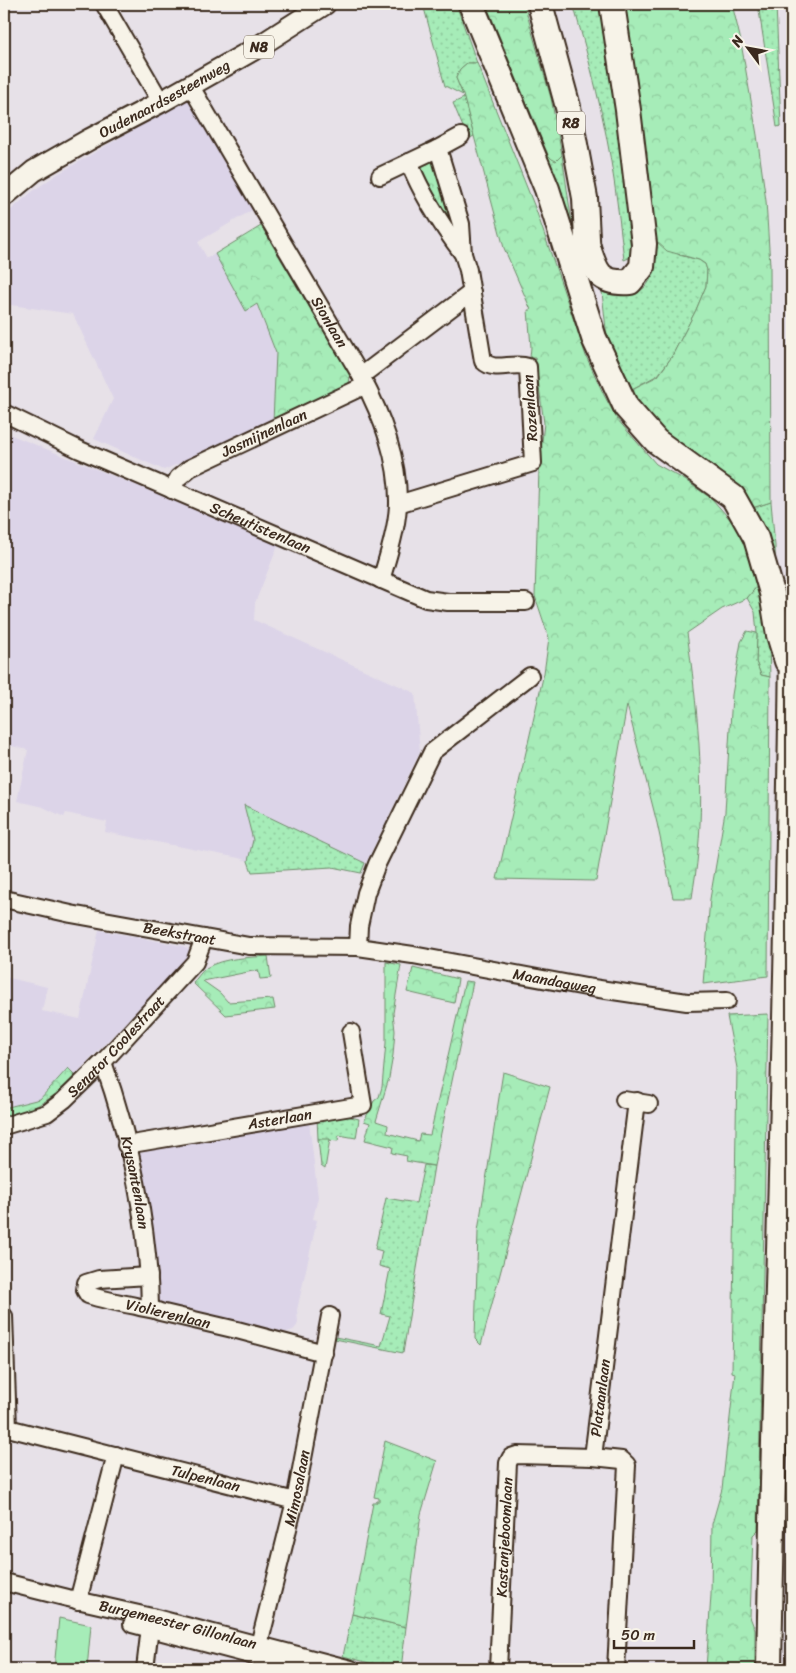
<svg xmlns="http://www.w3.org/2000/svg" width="796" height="1673" font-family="Sriracha,sans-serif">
  <defs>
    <pattern id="grass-dots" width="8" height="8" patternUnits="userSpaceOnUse" patternTransform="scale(1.25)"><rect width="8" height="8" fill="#a6ecb8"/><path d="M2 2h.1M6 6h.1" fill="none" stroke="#90cb9e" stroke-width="1.8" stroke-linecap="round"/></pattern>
    <pattern id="forest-crowns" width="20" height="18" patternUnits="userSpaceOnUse" patternTransform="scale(1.25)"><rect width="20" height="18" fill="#a6ecb8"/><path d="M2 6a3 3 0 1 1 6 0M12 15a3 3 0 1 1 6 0" fill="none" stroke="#90cb9e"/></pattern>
  </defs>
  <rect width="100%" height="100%" fill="#e7e1e8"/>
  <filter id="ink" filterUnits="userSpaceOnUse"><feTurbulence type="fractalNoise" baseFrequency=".02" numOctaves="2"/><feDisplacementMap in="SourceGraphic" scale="10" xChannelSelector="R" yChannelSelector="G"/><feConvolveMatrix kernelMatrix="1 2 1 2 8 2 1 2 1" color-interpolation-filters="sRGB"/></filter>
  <g filter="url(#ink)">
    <!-- built -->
    <g fill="#dcd4e8">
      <path d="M 188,98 L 254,209 L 198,242 L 207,258 L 215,254 L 246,311 L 256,304 L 277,354 L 273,422 L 164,470 L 94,439 L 113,399 L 73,314 L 4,304 L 4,219 L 12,209 L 33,191 L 56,175 Z"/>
      <path d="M 4,432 L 279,543 L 255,603 L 254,620 L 415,693 L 420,752 L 361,873 L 332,867 L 252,872 L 248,861 L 239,858 L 105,832 L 107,822 L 66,813 L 64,817 L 43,807 L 17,801 L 28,750 L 4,744 Z"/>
      <path d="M 99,930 L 183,946 L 189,949 L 190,955 L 75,1075 L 68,1069 L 40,1099 L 4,1108 L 4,973 L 5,973 L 5,977 L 47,987 L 42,1011 L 80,1019 Z"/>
      <path d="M 309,1121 L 318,1197 L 313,1219 L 317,1220 L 297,1310 L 298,1323 L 296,1327 L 293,1330 L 284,1333 L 161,1305 L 159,1300 L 152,1237 L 135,1157 L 139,1153 Z"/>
    </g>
    <!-- grass -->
    <g fill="url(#grass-dots)" stroke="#708b6b">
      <path d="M 417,4 L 456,4 L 477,63 L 467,63 L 460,69 L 456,78 L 463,95 L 445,86 L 424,8 Z"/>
      <path d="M 477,4 L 486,4 L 548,155 L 559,158 L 562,155 L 576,251 Z"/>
      <path d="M 573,4 L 603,4 L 634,256 L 624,260 C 621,233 618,207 614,180 C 605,120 590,62 573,4 Z"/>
      <path d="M 758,4 L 776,4 L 781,126 L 777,127 Z"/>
      <path d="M 464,98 L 474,136 L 468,139 L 453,103 Z"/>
      <path d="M 650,229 L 679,255 L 699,260 L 705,264 L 707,270 L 706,286 L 696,310 L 671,358 L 658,375 L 630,390 L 611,352 L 606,329 L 602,292 C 628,302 655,292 654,261 C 654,250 651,240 650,229 Z"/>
      <path d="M 771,502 L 775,546 L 776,581 L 749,509 Z"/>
      <path d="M 759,584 L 769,643 L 770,677 L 761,675 L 756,662 L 757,633 L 755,612 L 747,598 Z"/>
      <path d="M 244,805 L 365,863 L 361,873 L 332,867 L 252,872 L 248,861 L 253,840 Z"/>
      <path d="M 338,1114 L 359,1119 L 356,1138 L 339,1135 L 338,1141 L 318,1139 L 317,1118 Z"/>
      <path d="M 424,1165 L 434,1166 L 403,1353 L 335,1339 L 335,1337 L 381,1346 L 390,1316 L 381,1314 L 390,1269 L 379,1266 L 382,1251 L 375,1249 L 386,1198 L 416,1203 Z"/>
      <path d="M 352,1614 L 406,1627 L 401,1669 L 392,1669 L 343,1656 Z"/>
    </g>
    <!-- forest -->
    <g fill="url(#forest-crowns)" stroke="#708b6b">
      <path d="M 486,4 L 524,4 L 551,98 L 562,155 L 556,161 L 552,159 L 548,155 Z"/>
      <path d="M 623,4 L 732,4 L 740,37 L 757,135 L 766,201 L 770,265 L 771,502 L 749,509 L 669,438 L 651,418 L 630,390 L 658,376 L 671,358 L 696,310 L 706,286 L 707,270 L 705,264 L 699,260 L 667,251 L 655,240 Z"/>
      <path d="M 467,63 L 477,63 L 536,210 L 586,356 L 604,395 L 617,419 L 656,464 L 685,480 L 712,499 L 735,525 L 750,558 L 759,584 L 747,598 L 722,609 L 687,633 C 697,703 705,782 698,852 C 697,867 694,883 692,898 L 673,898 L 657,823 L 627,705 L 596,881 L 497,879 L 544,673 L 549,638 L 535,596 L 539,469 L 544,423 L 535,358 L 530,358 L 531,347 L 528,310 L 531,310 L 504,248 L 463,95 L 456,78 L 460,69 Z"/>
      <path d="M 433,159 L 454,224 L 449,226 L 415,168 Z"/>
      <path d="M 261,226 L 350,375 L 349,385 L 273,422 L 276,353 L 257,304 L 246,311 L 215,254 Z"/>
      <path d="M 747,631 L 757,633 L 756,662 L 761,675 L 770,677 L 768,976 L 703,984 L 710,899 L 725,812 L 732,695 L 741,642 Z"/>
      <path d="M 268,956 L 271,978 L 260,979 L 258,970 L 203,981 L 220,993 L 228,1002 L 273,999 L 275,1009 L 226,1015 L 193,983 C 197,978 201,972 206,968 C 224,957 249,958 268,956 Z"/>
      <path d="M 386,962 L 401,965 L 393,1013 L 395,1031 L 393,1055 L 389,1078 L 376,1121 L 388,1125 L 387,1133 L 418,1141 L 420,1134 L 430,1135 L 465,981 L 473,982 L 434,1166 L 406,1161 L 407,1156 L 392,1153 L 393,1147 L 365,1140 L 370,1123 L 364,1121 L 374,1101 L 379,1097 L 382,1087 L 386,1043 Z"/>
      <path d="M 413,968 L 458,979 L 454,1003 L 407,992 Z"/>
      <path d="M 768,1014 L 758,1530 L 753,1535 L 750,1617 L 755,1630 L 755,1669 L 706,1669 L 711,1595 L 712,1524 L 722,1489 L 735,1373 L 732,1372 L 737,1068 L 727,1016 Z"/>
      <path d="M 68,1068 L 75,1075 C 55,1099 33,1110 4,1118 L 4,1108 L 40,1099 Z"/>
      <path d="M 503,1072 L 550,1087 L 481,1345 L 475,1339 L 478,1231 Z"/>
      <path d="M 318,1139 L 330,1139 L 325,1169 L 321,1166 Z"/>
      <path d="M 385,1441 L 437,1461 L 421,1514 L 406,1627 L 352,1614 L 373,1503 L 376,1503 L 377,1501 L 379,1501 L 379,1498 L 374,1497 Z"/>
    </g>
    <!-- green -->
    <path fill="#a6ecb8" stroke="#708b6b" d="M 59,1618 L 91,1625 L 87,1669 L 54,1669 Z"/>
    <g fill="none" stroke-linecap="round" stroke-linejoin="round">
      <defs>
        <g id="minor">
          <path d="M 104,4 L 161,102"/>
          <path id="s1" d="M 190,85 L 361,376 C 382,416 399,459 398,505 C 397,528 388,557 381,580"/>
          <path d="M 409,162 C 422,195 442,226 463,254"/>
          <path d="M 380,176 L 437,149"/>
          <path d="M 361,376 L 472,292"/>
          <path id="s2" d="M 4,413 L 80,450 L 426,599 L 448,602 L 526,602"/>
          <path id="s3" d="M 172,490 L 178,478 L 190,468 L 366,385"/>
          <path d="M 398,504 L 533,463 L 528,367 C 513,361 495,373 483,361 L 468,270 L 463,254 L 461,224 L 440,155 L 437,149 L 461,136"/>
          <path id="s4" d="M 4,899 L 71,914 L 249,946 L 358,947 L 413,955 L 586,987 L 687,1002 L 727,1001"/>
          <path d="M 358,947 L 359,926 L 366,893 L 377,864 L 432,752 L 530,676"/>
          <path id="s5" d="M 103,1062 C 130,1137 149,1228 150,1307"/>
          <path d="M 624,1100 L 649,1104"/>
          <path id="s6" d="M 4,1126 L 47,1113 L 64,1100 L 103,1062 L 195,962 L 204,938"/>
          <path id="s7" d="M 126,1145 L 363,1105 L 351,1032"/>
          <path id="s8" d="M 149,1276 L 99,1279 L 86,1283 L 85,1290 L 88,1295 C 104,1300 120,1303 136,1306 C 145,1309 151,1308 160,1312 L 237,1330 L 324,1353"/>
          <path d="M 4,1316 L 8,1428"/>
          <path id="s9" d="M 4,1427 L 295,1501"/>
          <path id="s10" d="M 4,1582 L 68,1598 L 152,1617 L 351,1669"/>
          <path d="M 78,1601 L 116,1455"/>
          <path d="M 132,1624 L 303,1669"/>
          <path id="s11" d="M 256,1657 L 295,1501 L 330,1316"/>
          <path d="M 145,1669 L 151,1619"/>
          <path id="s12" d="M 498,1669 L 508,1463 L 511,1457 L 517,1455 L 593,1457"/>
          <path id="s13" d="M 616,1669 L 627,1465 L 622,1460 L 593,1457 L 637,1101"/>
        </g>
        <g id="major">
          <path id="s14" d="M 4,196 L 34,171 L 90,139 L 161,102 L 253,50 L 325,4"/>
        </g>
        <g id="highway">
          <path d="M 471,4 L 547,189 L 594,338 L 626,407 L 656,441 L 733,497 L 756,538 L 772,593 L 779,635 L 787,661"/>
          <path d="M 540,4 L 568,107 L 585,198 L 588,259"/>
          <path d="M 587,244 C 596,272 598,284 630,282 L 642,267 L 644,244 L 628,110 L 612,4"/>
          <path d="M 769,1669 C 775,1325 789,982 792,638"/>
        </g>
      </defs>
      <!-- minor casing -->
      <use href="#minor" stroke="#3b2a1e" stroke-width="20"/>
      <!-- major casing -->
      <use href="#major" stroke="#3b2a1e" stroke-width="24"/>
      <!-- highway casing -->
      <use href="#highway" stroke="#3b2a1e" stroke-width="28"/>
      <!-- minor -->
      <use href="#minor" stroke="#f7f3e8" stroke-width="16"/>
      <!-- major -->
      <use href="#major" stroke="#f7f3e8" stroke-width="20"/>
      <!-- highway -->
      <use href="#highway" stroke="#f7f3e8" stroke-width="24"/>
    </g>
  </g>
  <g text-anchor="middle" stroke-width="4" stroke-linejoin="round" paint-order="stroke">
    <!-- shield labels -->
    <g fill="#f7f3e8" stroke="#73665b" stroke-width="1">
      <rect x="244" y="35.5" width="30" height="23" rx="4"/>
      <rect x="557" y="111.5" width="28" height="23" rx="4"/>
    </g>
    <g font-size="14" font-weight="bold" fill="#3b2a1e">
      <text x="259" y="52">N8</text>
      <text x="571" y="128">R8</text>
    </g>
    <!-- street labels -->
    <g font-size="15" fill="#3b2a1e" stroke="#f7f3e8">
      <text dy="5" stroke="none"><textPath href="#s14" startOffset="188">Oudenaardsesteenweg</textPath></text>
      <text dy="5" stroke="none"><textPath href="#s1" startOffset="275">Sionlaan</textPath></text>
      <text transform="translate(530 408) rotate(-94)" y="5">Rozenlaan</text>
      <text dy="5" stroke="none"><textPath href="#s3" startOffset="111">Jasmijnenlaan</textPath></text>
      <text dy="5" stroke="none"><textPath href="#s2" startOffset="281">Scheutistenlaan</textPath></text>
      <text dy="5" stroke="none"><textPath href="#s4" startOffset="179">Beekstraat</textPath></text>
      <text dy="5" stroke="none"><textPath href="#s4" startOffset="558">Maandagweg</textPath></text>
      <text dy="5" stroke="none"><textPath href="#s6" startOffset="141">Senator Coolestraat</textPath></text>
      <text dy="5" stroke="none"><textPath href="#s7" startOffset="156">Asterlaan</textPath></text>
      <text dy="5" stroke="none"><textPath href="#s5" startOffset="125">Krysantenlaan</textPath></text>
      <text dy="5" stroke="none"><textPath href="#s8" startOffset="159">Violierenlaan</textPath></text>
      <text dy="5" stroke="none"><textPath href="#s13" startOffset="300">Plataanlaan</textPath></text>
      <text dy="5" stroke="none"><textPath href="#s9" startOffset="208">Tulpenlaan</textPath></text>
      <text dy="5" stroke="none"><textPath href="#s11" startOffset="174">Mimosalaan</textPath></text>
      <text dy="5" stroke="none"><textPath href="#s12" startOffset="132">Kastanjeboomlaan</textPath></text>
      <text dy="5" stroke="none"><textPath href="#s10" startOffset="179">Burgemeester Gillonlaan</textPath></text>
    </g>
  </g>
  <!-- margin -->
  <rect width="796" height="1673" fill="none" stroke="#f7f3e8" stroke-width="20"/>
  <rect x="10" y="10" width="776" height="1653" fill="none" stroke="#3b2a1e" stroke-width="2" filter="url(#ink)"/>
  <!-- north arrow -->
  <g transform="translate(748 48) rotate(302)" stroke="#f7f3e8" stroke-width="4" paint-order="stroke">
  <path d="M0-4L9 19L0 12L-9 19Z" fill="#3b2a1e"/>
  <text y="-8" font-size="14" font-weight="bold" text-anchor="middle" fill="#3b2a1e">N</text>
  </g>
  <!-- scale -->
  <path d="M614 1640v8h80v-8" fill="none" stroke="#3b2a1e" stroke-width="2.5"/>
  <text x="621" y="1640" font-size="15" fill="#3b2a1e" stroke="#f7f3e8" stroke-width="4" paint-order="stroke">50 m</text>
</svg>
